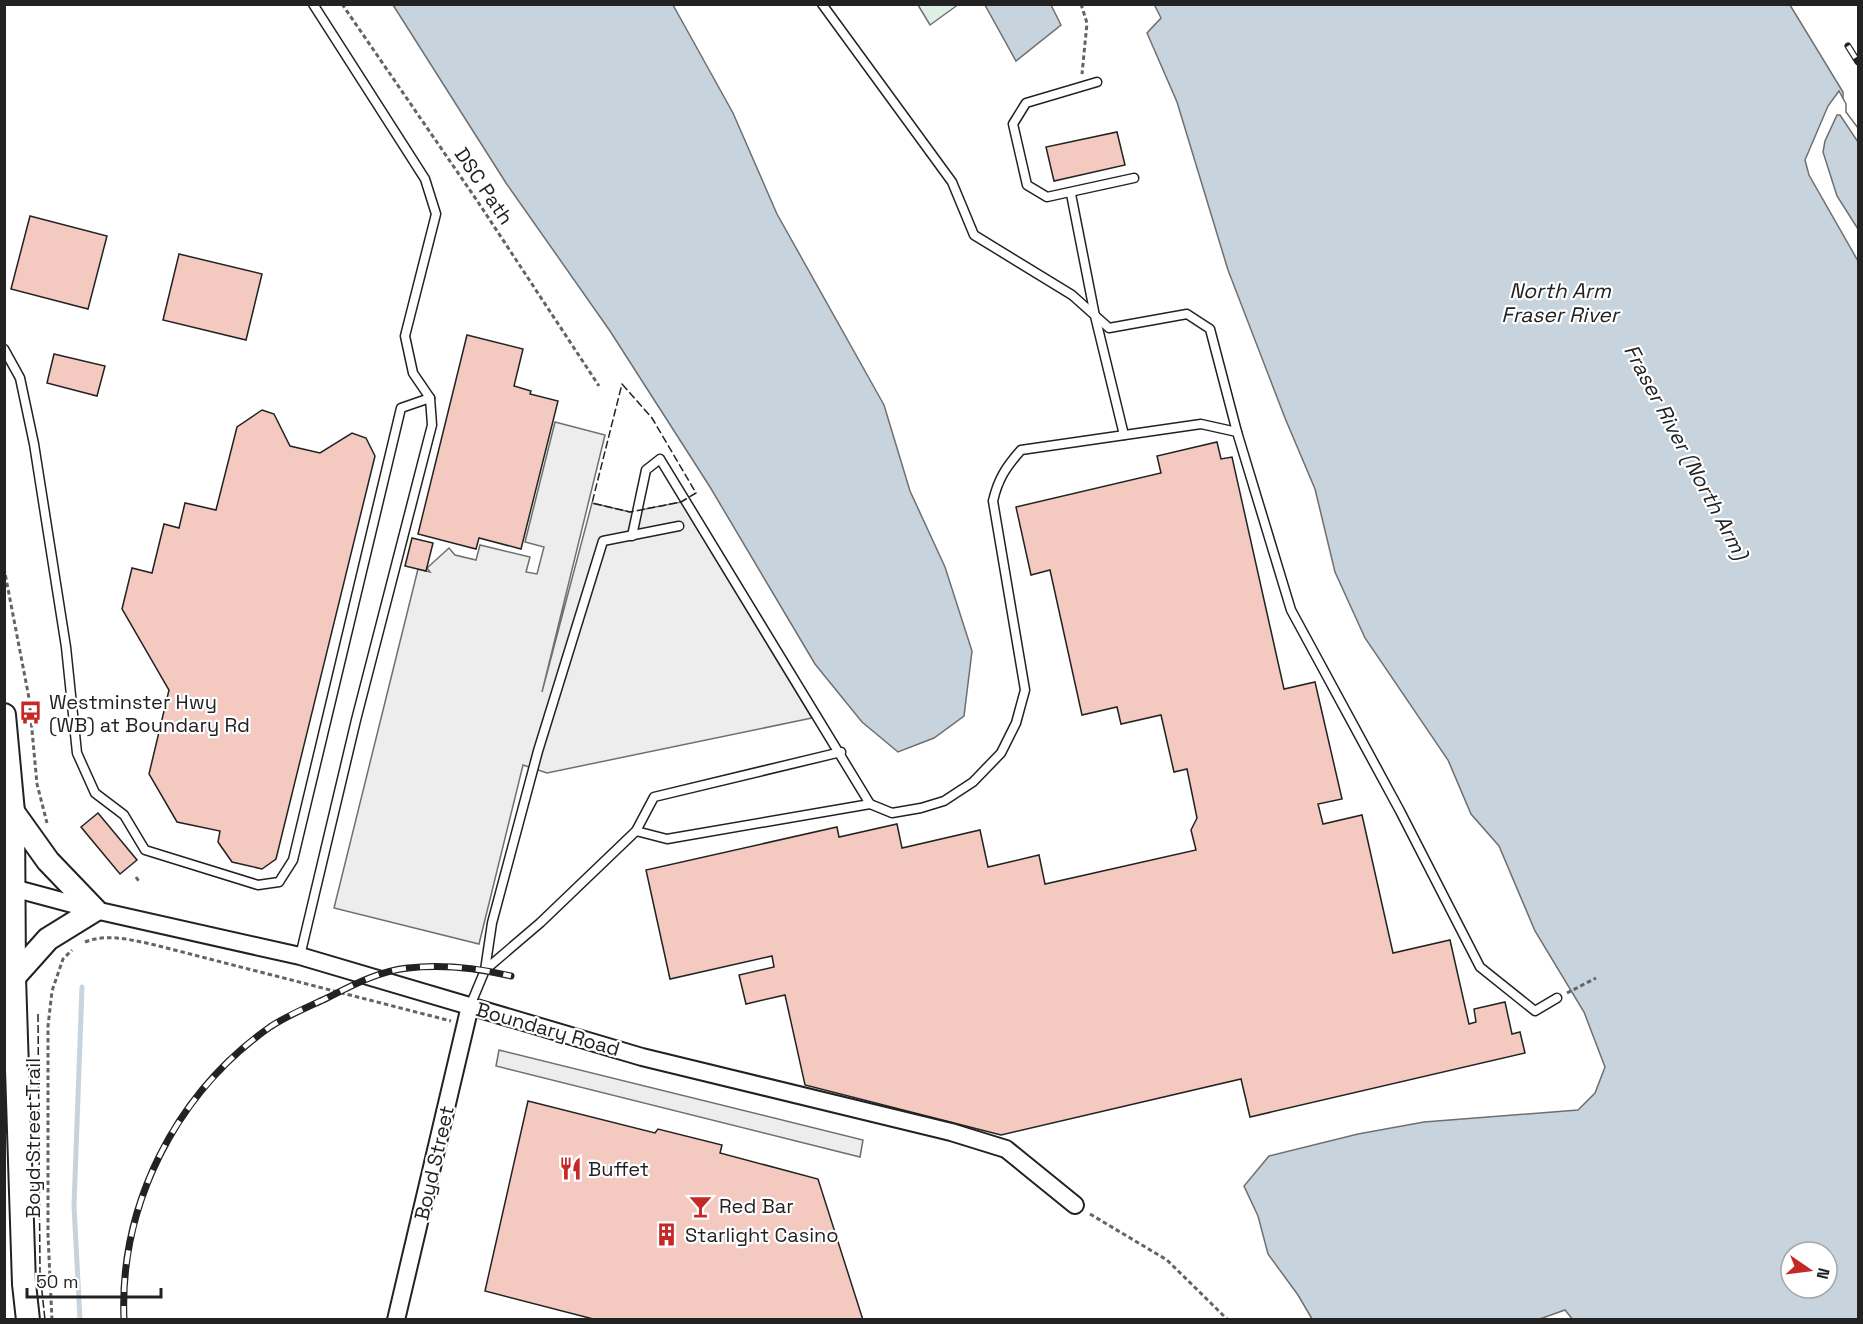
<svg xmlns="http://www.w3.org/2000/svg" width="1863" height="1324" font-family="'Space Grotesk',sans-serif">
  <rect width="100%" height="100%" fill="#fff"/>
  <!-- green -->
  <path fill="#e0efe3" stroke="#6f6f6f" stroke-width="1.5" d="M 959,4 L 930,25 L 918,5 L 918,4 Z"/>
  <!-- parking -->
  <g fill="#ededed" stroke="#6f6f6f" stroke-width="1.5">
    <path d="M 555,422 L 605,435 L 542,692 L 592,503 L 630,512 L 681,502 L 812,718 L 547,773 L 523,765 L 479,944 L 334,908 L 418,569 L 430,572 L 427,568 L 449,548 L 455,555 L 476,560 L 480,545 L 530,557 L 526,572 L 537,574 L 544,547 L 525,542 Z"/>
    <path d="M 499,1050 L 863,1140 L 860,1157 L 496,1066 Z"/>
  </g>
  <!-- water -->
  <g fill="#c7d3dd" stroke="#6f6f6f" stroke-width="1.5" fill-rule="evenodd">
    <path d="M 1154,4 L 1790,5 L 1843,92 L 1843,113 L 1858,133 L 1858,1319 L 1573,1320 L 1565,1310 L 1537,1320 L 1312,1319 L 1298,1295 L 1268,1254 L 1258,1216 L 1244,1186 L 1269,1156 L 1358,1134 L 1424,1122 L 1578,1110 L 1595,1093 L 1605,1067 L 1584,1012 L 1535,931 L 1499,846 L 1471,814 L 1448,760 L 1365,638 L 1335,572 L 1315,489 L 1285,418 L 1228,270 L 1177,102 L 1147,33 L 1161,18 ZM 1791,1252 L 1827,1252 L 1827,1288 L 1791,1288 Z"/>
    <path d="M 393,5 L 673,5 L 733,113 L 777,214 L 884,405 L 910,491 L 945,567 L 972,651 L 964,716 L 934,738 L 898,752 L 862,722 L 815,664 L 710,487 L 610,331 L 506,183 Z"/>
    <path d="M 985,5 L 1051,5 L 1061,25 L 1016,61 Z"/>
  </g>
  <!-- pier -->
  <path fill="#fff" stroke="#6f6f6f" stroke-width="1.5" d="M 1839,91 L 1846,104 L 1846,112 L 1858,128 L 1858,142 L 1840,115 L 1837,115 L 1825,141 L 1823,152 L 1837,196 L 1858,229 L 1858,261 L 1809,175 L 1805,160 L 1828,106 Z"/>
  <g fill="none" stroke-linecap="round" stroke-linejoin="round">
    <!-- stream -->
    <path stroke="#c7d3dd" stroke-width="5" d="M 80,1320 L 74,1206 L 82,987"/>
  </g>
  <!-- building -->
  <g fill="#f3c9c0" stroke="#222" stroke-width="1.5">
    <path d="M 1117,132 L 1125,165 L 1054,181 L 1046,147 Z"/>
    <path d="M 30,216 L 107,236 L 88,309 L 11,289 Z"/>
    <path d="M 179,254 L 262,274 L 246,340 L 163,320 Z"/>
    <path d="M 467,335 L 523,349 L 514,386 L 531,391 L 530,394 L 558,401 L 521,549 L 479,538 L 476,549 L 418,534 Z"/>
    <path d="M 54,354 L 105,366 L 97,396 L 47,383 Z"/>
    <path d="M 262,410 L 274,414 L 290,446 L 320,453 L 352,433 L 366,438 L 375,456 L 276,859 L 262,869 L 232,862 L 218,842 L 220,831 L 177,822 L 149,774 L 169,690 L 122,609 L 132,568 L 152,573 L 164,524 L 179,528 L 185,503 L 216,510 L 237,427 Z"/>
    <path d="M 1217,442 L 1221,459 L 1232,457 L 1284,689 L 1315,682 L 1342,799 L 1318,804 L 1323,824 L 1362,815 L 1393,953 L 1450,940 L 1469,1024 L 1476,1022 L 1474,1009 L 1505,1002 L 1512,1034 L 1520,1032 L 1525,1053 L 1250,1117 L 1241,1079 L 1001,1135 L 805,1085 L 785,995 L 746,1004 L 739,975 L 774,967 L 772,956 L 670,979 L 646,870 L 837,827 L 839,837 L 897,824 L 902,848 L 980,830 L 988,867 L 1039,855 L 1045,884 L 1196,850 L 1191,830 L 1197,818 L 1187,769 L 1174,772 L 1161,715 L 1121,724 L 1117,707 L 1082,715 L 1050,570 L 1031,575 L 1016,507 L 1161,473 L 1157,456 Z"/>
    <path d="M 412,538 L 433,543 L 426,571 L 405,566 Z"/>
    <path d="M 98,813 L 137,860 L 120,874 L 81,827 Z"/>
    <path d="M 528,1101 L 655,1133 L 658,1129 L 722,1145 L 720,1153 L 818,1179 L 863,1320 L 597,1320 L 485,1291 Z"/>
  </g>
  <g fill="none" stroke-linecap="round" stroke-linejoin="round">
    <defs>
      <g id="lane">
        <path d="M 822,4 L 952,182 L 974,235 L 1072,295 L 1109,328 L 1187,314 L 1210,329 L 1237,432"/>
        <path d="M 1097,82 L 1026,103 L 1013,124 L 1027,185 L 1047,197 L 1134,178"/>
        <path d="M 1071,194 L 1095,316 L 1124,435"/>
        <path d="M 4,349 L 20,378 L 34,444 L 66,647 L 77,753 L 95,793 L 124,815 L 145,850 L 258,885 L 279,882 L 293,860 L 401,408 L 430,398"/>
        <path d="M 632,536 L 646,470 L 660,459 L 870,804 L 892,813 L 921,808 L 944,801 L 973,782 L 1001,753 L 1016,723 L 1025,690 L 993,501 C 998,479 1006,467 1021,450 L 1201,424 L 1237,432 L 1291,610 L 1400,811 L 1480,967 L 1535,1011 L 1557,998"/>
        <path d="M 636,831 L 667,839 L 870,804"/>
        <path d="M 300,956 L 356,720 L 432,425 L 430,398 L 413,373 L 405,336 L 436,214 L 425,179 L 313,4"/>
        <path d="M 485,970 L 492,923 L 538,751 L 603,541 L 679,526"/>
        <path d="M 470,1006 L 485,970 L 540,923 L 636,831 L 654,797 L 841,752"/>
      </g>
      <g id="street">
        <path d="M 13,888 L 95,910 L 300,956 L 642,1057 L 951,1132 L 1006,1149 L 1075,1205"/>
        <path d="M 396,1320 L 470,1006"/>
      </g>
      <g id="secondary">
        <path d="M 4,715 L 13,812 L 14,977 L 24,1284 L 28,1320"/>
        <path d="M 13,812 L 48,861 L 95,910 L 48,939 L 14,977"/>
      </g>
    </defs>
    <!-- lane casing -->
    <use href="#lane" stroke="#222" stroke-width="11"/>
    <!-- street casing -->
    <use href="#street" stroke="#222" stroke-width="20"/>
    <!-- secondary casing -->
    <use href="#secondary" stroke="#222" stroke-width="26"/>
    <!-- path -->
    <g stroke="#646464" stroke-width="3" stroke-dasharray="4.5 3" stroke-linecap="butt">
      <path d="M 342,4 L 478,202 L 599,386"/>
      <path d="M 1081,4 L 1087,23 L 1082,74"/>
      <path d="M 4,568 L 29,698 L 37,784 L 47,823"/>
      <path d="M 136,877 L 140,883"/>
      <path d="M 85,942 C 107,933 132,940 155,945 L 451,1021"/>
      <path d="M 1567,993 L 1596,978"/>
      <path d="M 1090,1214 L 1167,1260 L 1228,1320"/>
      <path d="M 52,1320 L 48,1235 L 48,1026 L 52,991 L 63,959 L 72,950"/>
    </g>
    <!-- lane -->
    <use href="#lane" stroke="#fff" stroke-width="8"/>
    <!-- street -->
    <use href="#street" stroke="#fff" stroke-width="16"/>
    <!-- secondary -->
    <use href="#secondary" stroke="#fff" stroke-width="22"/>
    <defs>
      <g id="rail">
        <path d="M 1848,46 L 1858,62"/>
        <path d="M 124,1320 C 119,1205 176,1093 270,1027 C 288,1015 308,1007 327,998 C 353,985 379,971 408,968 C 443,964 477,968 511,976"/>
      </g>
    </defs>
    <!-- rail casing -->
    <use href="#rail" stroke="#222" stroke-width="7"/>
    <!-- rail -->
    <use href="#rail" stroke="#fff" stroke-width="4.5" stroke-dasharray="14" stroke-linecap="butt"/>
    <!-- fence -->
    <g stroke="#222" stroke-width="1.5" stroke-dasharray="8 3" stroke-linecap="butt">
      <path d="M 622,384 L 652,418 L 696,493 L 681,502 L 630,512 L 592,503 Z"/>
      <path d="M 38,1014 L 40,1273 L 45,1320"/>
    </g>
  </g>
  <!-- icons -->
  <defs>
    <symbol id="bus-bare" viewBox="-9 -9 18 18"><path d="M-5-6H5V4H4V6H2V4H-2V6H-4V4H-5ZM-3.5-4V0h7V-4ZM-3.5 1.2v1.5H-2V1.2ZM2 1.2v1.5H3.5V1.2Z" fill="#c62828" stroke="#fff" stroke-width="2.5" paint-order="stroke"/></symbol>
    <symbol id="restaurant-bare" viewBox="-9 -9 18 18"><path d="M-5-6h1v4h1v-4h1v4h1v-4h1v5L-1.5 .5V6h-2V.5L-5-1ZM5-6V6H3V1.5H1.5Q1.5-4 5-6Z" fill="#c62828" stroke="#fff" stroke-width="2.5" paint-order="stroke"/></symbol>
    <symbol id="bar-bare" viewBox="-9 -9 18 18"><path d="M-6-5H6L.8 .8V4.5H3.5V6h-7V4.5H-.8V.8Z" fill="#c62828" stroke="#fff" stroke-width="2.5" paint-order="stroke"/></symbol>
    <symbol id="building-bare" viewBox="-9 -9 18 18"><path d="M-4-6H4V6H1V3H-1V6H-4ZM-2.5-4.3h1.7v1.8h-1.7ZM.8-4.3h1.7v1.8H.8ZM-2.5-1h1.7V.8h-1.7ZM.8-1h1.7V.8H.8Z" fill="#c62828" stroke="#fff" stroke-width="2.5" paint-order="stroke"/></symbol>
  </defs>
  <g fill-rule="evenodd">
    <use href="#bus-bare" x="14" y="696" width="33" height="33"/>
    <use href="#restaurant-bare" x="554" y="1152" width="33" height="33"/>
    <use href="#bar-bare" x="684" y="1190" width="33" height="33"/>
    <use href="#building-bare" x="650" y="1218" width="33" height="33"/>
  </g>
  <g text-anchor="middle" stroke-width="4.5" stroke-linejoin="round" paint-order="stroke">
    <!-- street labels -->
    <g font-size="20" fill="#222" stroke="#fff">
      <text transform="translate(484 186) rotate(56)" y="7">DSC Path</text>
      <text transform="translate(548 1029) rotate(16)" y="7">Boundary Road</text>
      <text transform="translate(33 1138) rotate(-90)" y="7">Boyd Street Trail</text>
      <text transform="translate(434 1163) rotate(-77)" y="7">Boyd Street</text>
    </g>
    <!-- poi labels -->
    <g font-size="20" fill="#222" stroke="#fff" text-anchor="start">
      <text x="49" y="709">Westminster Hwy<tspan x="49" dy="23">(WB) at Boundary Rd</tspan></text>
      <text x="588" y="1176">Buffet</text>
      <text x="719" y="1213">Red Bar</text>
      <text x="685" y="1242">Starlight Casino</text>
    </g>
    <!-- water labels -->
    <g font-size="21" font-style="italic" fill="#222" stroke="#fff">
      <text x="1560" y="298">North Arm<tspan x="1560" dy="24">Fraser River</tspan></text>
      <text transform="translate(1686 452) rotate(62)" y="7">Fraser River (North Arm)</text>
    </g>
  </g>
  <!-- border -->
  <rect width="1863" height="1324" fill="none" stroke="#222222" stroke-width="12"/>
  <!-- north arrow -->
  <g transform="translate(1809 1270) rotate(104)"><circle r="28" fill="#ffffff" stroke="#a7a7a7" stroke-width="1.5"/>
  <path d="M0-4.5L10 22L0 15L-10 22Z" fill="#c62828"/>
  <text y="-9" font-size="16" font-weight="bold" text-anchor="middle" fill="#222222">N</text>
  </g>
  <!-- scale -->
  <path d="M27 1288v9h134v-9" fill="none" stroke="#222222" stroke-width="3"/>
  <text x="36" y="1288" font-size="18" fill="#222222" stroke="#ffffff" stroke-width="4.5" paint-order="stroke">50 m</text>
</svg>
